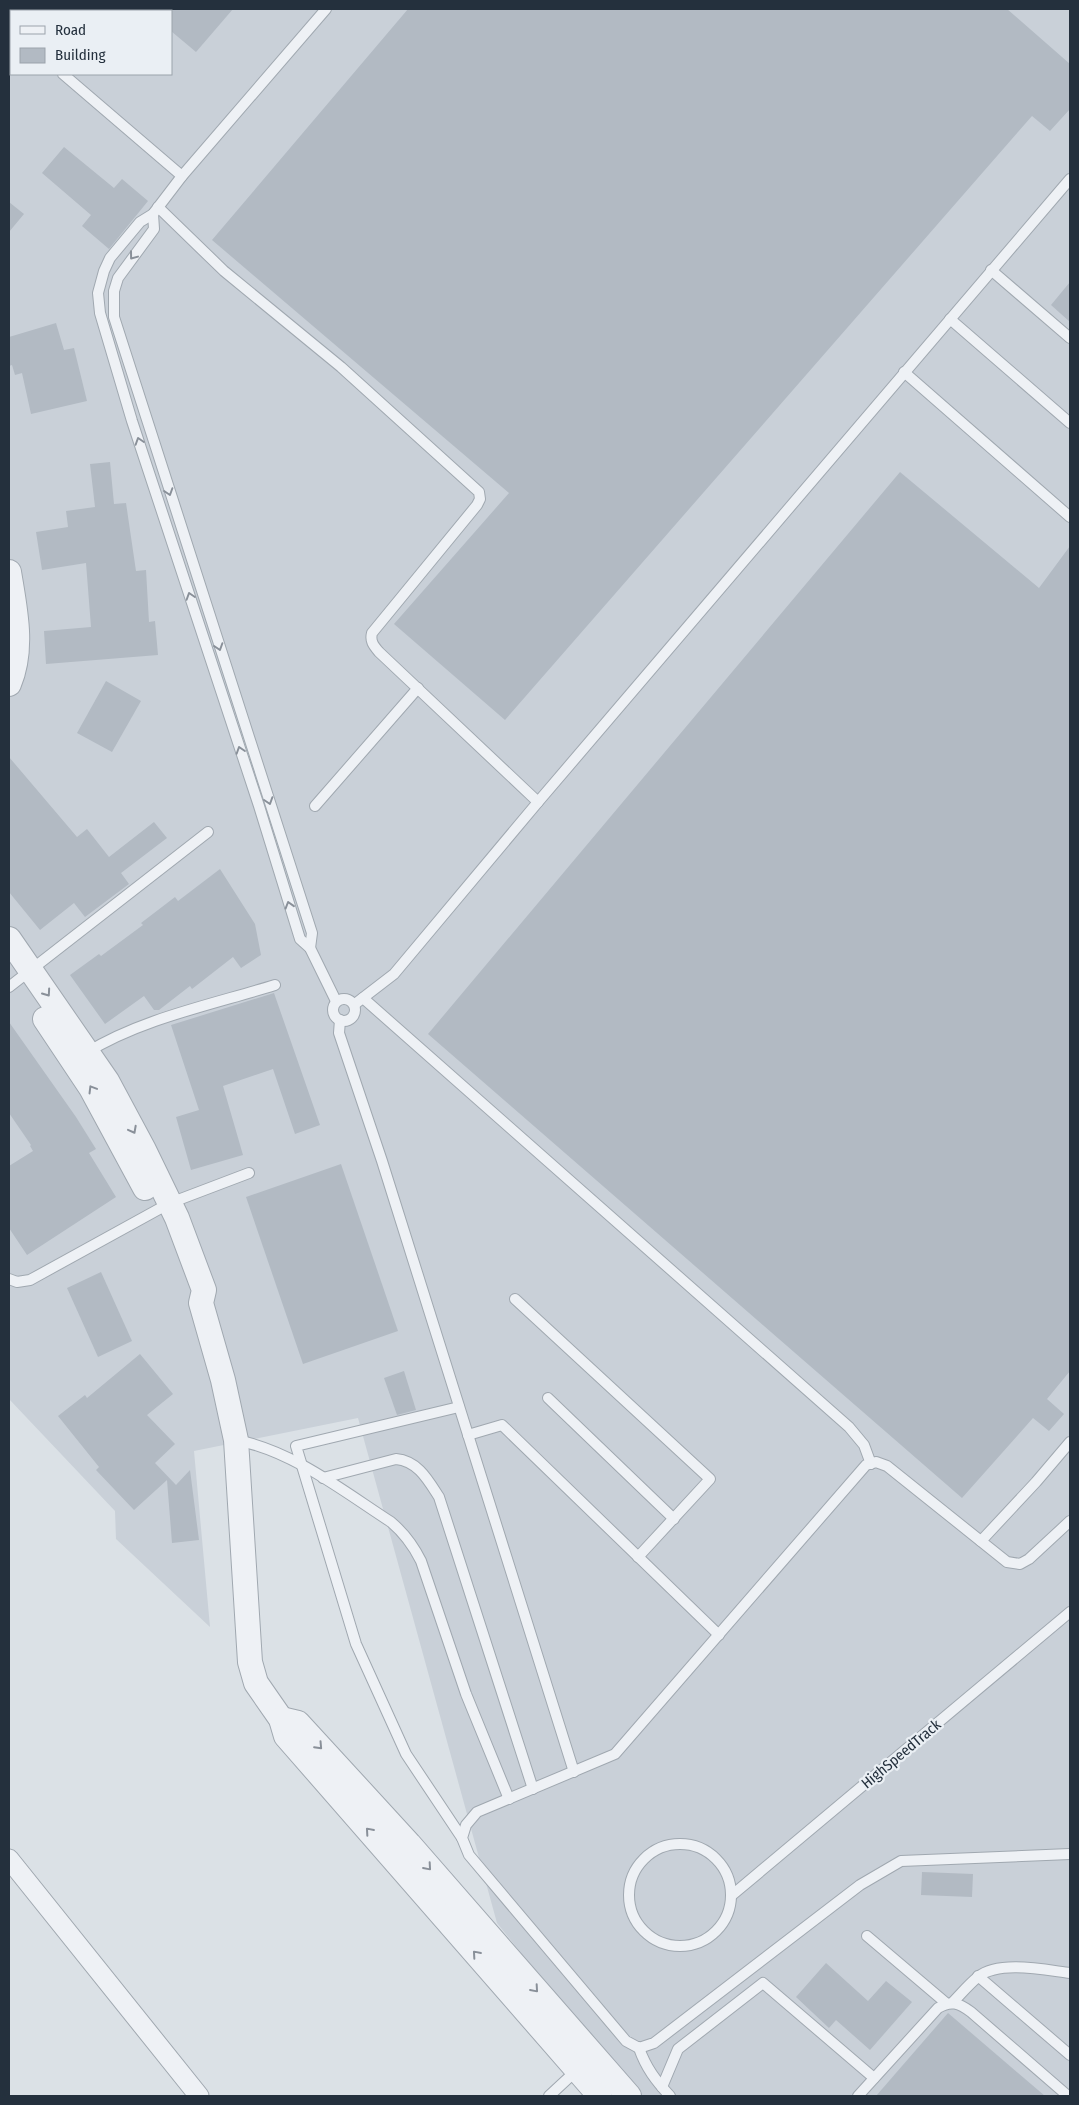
<svg xmlns="http://www.w3.org/2000/svg" width="1079" height="2105" font-family="'Fira Sans Condensed',sans-serif">
  <rect width="100%" height="100%" fill="#dbe1e6"/>
  <!-- built -->
  <path fill="#c9d0d8" fill-rule="evenodd" d="M 9,9 L 1070,9 L 1070,2096 L 641,2096 L 615,2070 L 497,1923 L 358,1418 L 194,1451 L 210,1627 L 116,1539 L 115,1511 L 9,1399 ZM 11,11 L 171,11 L 171,74 L 11,74 Z"/>
  <!-- building -->
  <g fill="#b2bac3">
    <path d="M 171,9 L 233,9 L 196,52 L 171,31 Z"/>
    <path d="M 408,9 L 1007,9 L 1070,64 L 1070,109 L 1050,131 L 1032,116 L 505,720 L 394,624 L 509,493 L 212,240 Z"/>
    <path d="M 64,147 L 114,188 L 122,179 L 148,201 L 109,249 L 82,226 L 91,215 L 42,173 Z"/>
    <path d="M 9,202 L 24,214 L 9,232 Z"/>
    <path d="M 1070,282 L 1070,322 L 1051,305 Z"/>
    <path d="M 56,323 L 64,350 L 74,348 L 87,401 L 31,414 L 22,373 L 15,375 L 12,365 L 9,366 L 9,337 Z"/>
    <path d="M 110,462 L 114,504 L 126,503 L 136,571 L 146,570 L 149,622 L 155,621 L 158,655 L 46,664 L 44,631 L 91,627 L 86,563 L 42,570 L 36,532 L 68,527 L 66,511 L 95,507 L 90,464 Z"/>
    <path d="M 900,472 L 1039,588 L 1070,546 L 1070,1371 L 1047,1399 L 1064,1414 L 1049,1431 L 1033,1418 L 962,1498 L 428,1034 Z"/>
    <path d="M 106,681 L 141,701 L 112,752 L 77,733 Z"/>
    <path d="M 9,757 L 77,837 L 87,829 L 109,857 L 154,822 L 167,838 L 121,873 L 129,884 L 85,917 L 74,903 L 40,930 L 9,892 Z"/>
    <path d="M 220,869 L 255,924 L 261,955 L 241,968 L 233,957 L 192,989 L 190,986 L 159,1010 L 154,1010 L 144,996 L 105,1024 L 70,975 L 99,954 L 101,956 L 143,925 L 141,923 L 175,897 L 178,901 Z"/>
    <path d="M 274,993 L 320,1125 L 295,1134 L 273,1069 L 223,1086 L 243,1155 L 191,1170 L 176,1117 L 199,1110 L 171,1025 Z"/>
    <path d="M 9,1022 L 76,1117 L 96,1149 L 89,1153 L 116,1197 L 27,1255 L 9,1228 L 9,1166 L 33,1151 L 30,1146 L 31,1145 L 9,1113 Z"/>
    <path d="M 341,1164 L 398,1331 L 303,1364 L 246,1197 Z"/>
    <path d="M 101,1272 L 132,1341 L 98,1357 L 67,1288 Z"/>
    <path d="M 140,1354 L 173,1394 L 147,1415 L 175,1444 L 155,1463 L 176,1485 L 190,1470 L 199,1540 L 172,1543 L 167,1480 L 134,1510 L 96,1470 L 99,1467 L 58,1416 L 85,1395 L 87,1398 Z"/>
    <path d="M 404,1371 L 416,1410 L 397,1415 L 384,1378 Z"/>
    <path d="M 922,1872 L 973,1874 L 972,1897 L 921,1895 Z"/>
    <path d="M 826,1963 L 868,2001 L 886,1981 L 912,2002 L 870,2050 L 836,2020 L 829,2028 L 796,1997 Z"/>
    <path d="M 948,2013 L 1045,2096 L 876,2096 Z"/>
  </g>
  <g fill="none" stroke-linecap="round" stroke-linejoin="round">
    <defs>
      <g id="service">
        <path d="M 326,9 L 182,176 L 153,214 L 140,222 L 110,258 L 104,271 L 98,293 L 100,313 L 132,421 L 259,806 L 300,939 L 310,948 L 336,1001"/>
        <path d="M 9,27 L 11,29"/>
        <path d="M 63,74 L 182,176"/>
        <path d="M 158,207 L 224,271 L 341,367 L 479,492 L 480,499 L 477,505 L 372,633 C 370,641 373,645 379,652 L 538,802"/>
        <path d="M 153,214 L 154,229 L 118,278 L 114,291 L 114,317 L 312,933 L 310,948"/>
        <path d="M 991,270 L 1070,338"/>
        <path d="M 950,319 L 1070,423"/>
        <path d="M 904,372 L 1070,517"/>
        <path d="M 315,806 L 418,688"/>
        <path d="M 9,987 L 208,832"/>
        <path d="M 363,998 L 849,1427 L 864,1445 L 871,1464"/>
        <circle cx="344" cy="1010" r="11"/>
        <path d="M 355,1004 L 394,974 L 538,802 L 1070,179"/>
        <path d="M 340,1020 L 339,1033 L 382,1161 L 574,1772"/>
        <path d="M 86,1053 C 140,1019 214,1004 275,985"/>
        <path d="M 9,1279 L 17,1282 L 30,1280 L 170,1203 L 249,1173"/>
        <path d="M 515,1299 L 710,1479 L 638,1557"/>
        <path d="M 548,1398 L 674,1519"/>
        <path d="M 459,1407 L 296,1446 L 356,1644 L 406,1754 L 462,1838"/>
        <path d="M 468,1435 L 502,1425 L 719,1635"/>
        <path d="M 236,1440 C 293,1451 343,1491 391,1522 C 404,1533 413,1545 421,1561 L 466,1694 L 509,1799"/>
        <path d="M 323,1478 L 396,1459 C 418,1461 428,1480 439,1497 L 533,1789"/>
        <path d="M 1070,1521 L 1029,1559 L 1020,1564 L 1007,1562 L 887,1466 L 876,1462 L 866,1465 L 615,1754 L 477,1812 L 466,1825 L 462,1838 L 469,1855 L 626,2041 L 639,2048 L 654,2043 L 860,1885 L 901,1861 L 1070,1854"/>
        <path d="M 981,1541 L 1036,1482 L 1070,1442"/>
        <circle cx="680" cy="1895" r="51"/>
        <path d="M 731,1896 L 1070,1612"/>
        <path d="M 867,1936 L 946,2003"/>
        <path d="M 978,1976 L 1070,2055"/>
        <path d="M 953,2002 C 961,1994 969,1984 978,1977 C 999,1960 1045,1970 1070,1973"/>
        <path d="M 639,2048 C 646,2068 656,2081 670,2096"/>
        <path d="M 662,2087 L 678,2049 L 763,1983 L 874,2078"/>
        <path d="M 549,2096 L 577,2070"/>
        <path d="M 858,2096 L 938,2008 C 951,2000 959,2003 971,2012 L 1068,2096"/>
      </g>
      <path id="minor" d="M 9,1859 L 199,2096"/>
      <g id="tertiary">
        <path d="M 9,572 C 15,609 24,648 9,684"/>
        <path d="M 9,939 L 107,1081 L 144,1150 L 177,1218 L 204,1290 L 201,1303 L 223,1380 L 236,1440 L 250,1662 L 256,1683 L 281,1719 L 286,1736 L 600,2096"/>
        <path d="M 45,1019 L 91,1088 L 145,1188"/>
        <path d="M 281,1719 L 298,1723 L 409,1844 L 629,2096"/>
      </g>
    </defs>
    <!-- service casing -->
    <use href="#service" stroke="#a0a8b0" stroke-width="12"/>
    <!-- minor casing -->
    <use href="#minor" stroke="#a0a8b0" stroke-width="21"/>
    <!-- tertiary casing -->
    <use href="#tertiary" stroke="#a0a8b0" stroke-width="26"/>
    <!-- service -->
    <use href="#service" stroke="#eef1f5" stroke-width="10"/>
    <!-- minor -->
    <use href="#minor" stroke="#eef1f5" stroke-width="19"/>
    <!-- tertiary -->
    <use href="#tertiary" stroke="#eef1f5" stroke-width="24"/>
  </g>
  <!-- one-way arrows -->
  <defs><path id="oneway-chevron" d="M-2-3.5L2.5 0L-2 3.5" fill="none" stroke-width="1.6" stroke-linecap="round" stroke-linejoin="round" transform="scale(1.25)"/></defs>
  <g stroke="#899099">
    <use href="#oneway-chevron" transform="translate(133 256) rotate(127)"/>
    <use href="#oneway-chevron" transform="translate(139 441) rotate(-108)"/>
    <use href="#oneway-chevron" transform="translate(169 492) rotate(72)"/>
    <use href="#oneway-chevron" transform="translate(190 596) rotate(-108)"/>
    <use href="#oneway-chevron" transform="translate(219 647) rotate(72)"/>
    <use href="#oneway-chevron" transform="translate(240 750) rotate(-108)"/>
    <use href="#oneway-chevron" transform="translate(269 801) rotate(72)"/>
    <use href="#oneway-chevron" transform="translate(289 905) rotate(-107)"/>
    <use href="#oneway-chevron" transform="translate(47 993) rotate(55)"/>
    <use href="#oneway-chevron" transform="translate(92 1089) rotate(-121)"/>
    <use href="#oneway-chevron" transform="translate(133 1130) rotate(62)"/>
    <use href="#oneway-chevron" transform="translate(319 1746) rotate(47)"/>
    <use href="#oneway-chevron" transform="translate(369 1831) rotate(-131)"/>
    <use href="#oneway-chevron" transform="translate(428 1867) rotate(49)"/>
    <use href="#oneway-chevron" transform="translate(476 1954) rotate(-131)"/>
    <use href="#oneway-chevron" transform="translate(535 1989) rotate(49)"/>
  </g>
  <g text-anchor="middle" stroke-width="4.5" stroke-linejoin="round" paint-order="stroke">
    <!-- street labels -->
    <g font-size="15" fill="#24303d" stroke="#eaeff4">
      <text transform="translate(901 1754) rotate(-40)" y="5">HighSpeedTrack</text>
    </g>
  </g>
  <!-- border -->
  <rect width="1079" height="2105" fill="none" stroke="#24303d" stroke-width="20"/>
  <!-- legend -->
  <rect x="10" y="10" width="162" height="65" fill="#eaeff4" stroke="#9ba3ab"/>
  <rect x="20" y="26" width="25" height="8" fill="#eef1f5" stroke="#9ba3ab"/>
  <text x="55" y="35" font-size="15" fill="#24303d">Road</text>
  <rect x="20" y="48" width="25" height="15" fill="#b2bac3" stroke="#9ba3ab"/>
  <text x="55" y="60" font-size="15" fill="#24303d">Building</text>
</svg>
